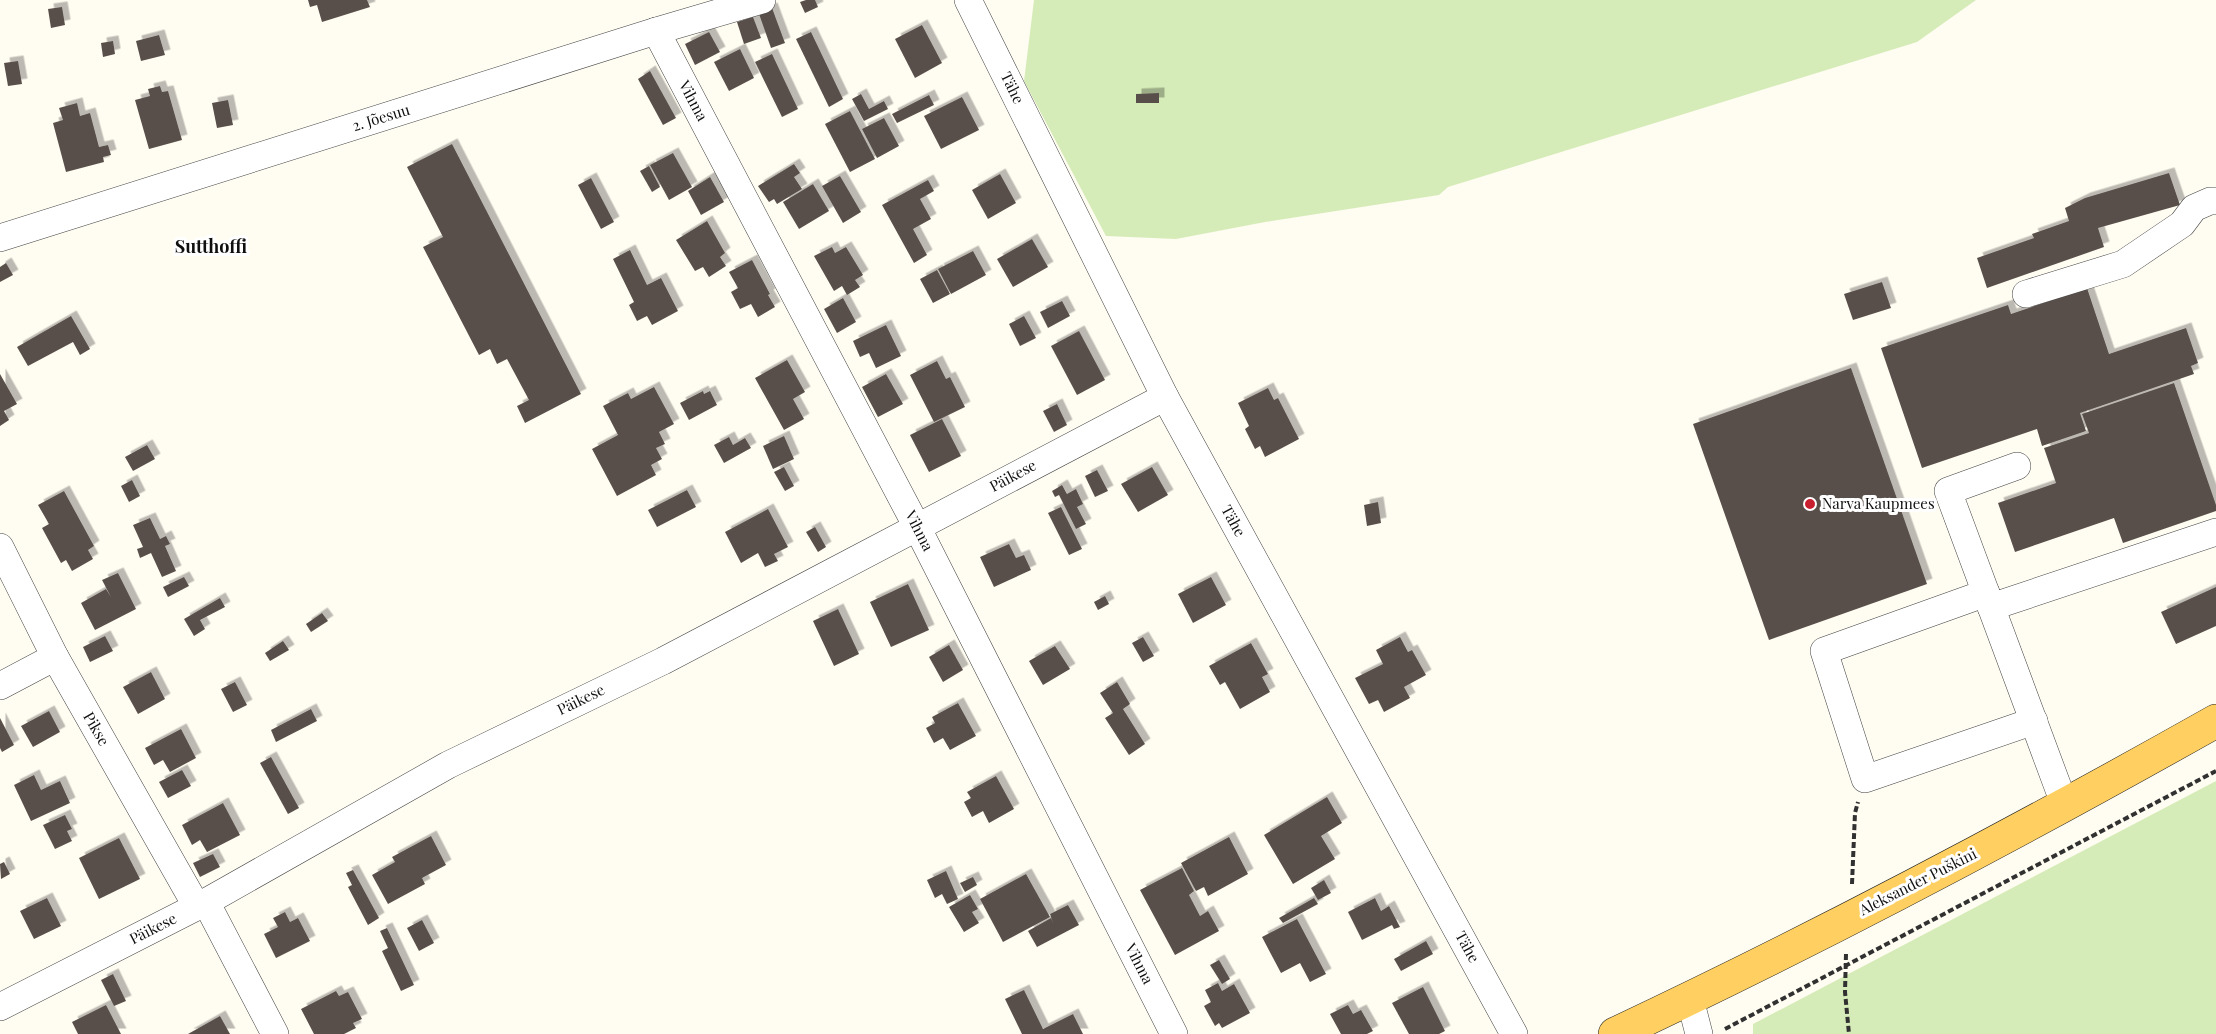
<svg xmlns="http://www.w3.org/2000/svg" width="2216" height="1034" font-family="'Playfair Display',serif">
  <defs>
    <filter id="shadow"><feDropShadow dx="5.5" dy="-5.5" stdDeviation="0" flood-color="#0004"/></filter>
  </defs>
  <rect width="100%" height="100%" fill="#fffcf1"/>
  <!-- green -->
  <g fill="#d6ecb8">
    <path d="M 1034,0 L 1976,0 L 1917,42 L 1448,187 L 1439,195 L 1265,222 L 1176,239 L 1106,236 L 1024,81 Z"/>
    <path d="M 2216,781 L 2216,1034 L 1753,1034 L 1753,1024 Z"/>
  </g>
  <!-- building -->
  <g fill="#594f4b" filter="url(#shadow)">
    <path d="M 308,0 L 367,0 L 370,7 L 322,22 L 317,5 L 310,7 Z"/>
    <path d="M 806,0 L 815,0 L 818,7 L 805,13 L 800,2 Z"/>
    <path d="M 62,7 L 65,25 L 51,28 L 48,9 Z"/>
    <path d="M 772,8 L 785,43 L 771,48 L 759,14 Z"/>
    <path d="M 753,17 L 761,38 L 744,44 L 737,22 Z"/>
    <path d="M 922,25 L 942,63 L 915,78 L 895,39 Z"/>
    <path d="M 709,32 L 720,52 L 695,65 L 685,44 Z"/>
    <path d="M 811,32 L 843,99 L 829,107 L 796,39 Z"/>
    <path d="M 159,35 L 165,55 L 141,61 L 136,41 Z"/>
    <path d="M 113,41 L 115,54 L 103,57 L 101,43 Z"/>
    <path d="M 740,49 L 754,78 L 729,91 L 714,62 Z"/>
    <path d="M 772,54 L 798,109 L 782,117 L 755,62 Z"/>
    <path d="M 18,61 L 22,84 L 8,86 L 4,63 Z"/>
    <path d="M 650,71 L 676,118 L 663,125 L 638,79 Z"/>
    <path d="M 160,86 L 162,92 L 168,91 L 182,140 L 149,149 L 135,100 L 150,96 L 148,89 Z"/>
    <path d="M 1159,93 L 1159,103 L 1136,103 L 1136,94 Z"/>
    <path d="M 861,94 L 869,109 L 884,101 L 888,109 L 864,121 L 852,99 Z"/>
    <path d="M 929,95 L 934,105 L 897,123 L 892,114 Z"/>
    <path d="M 962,97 L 979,130 L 941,149 L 924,116 Z"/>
    <path d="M 228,100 L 233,125 L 217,128 L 212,103 Z"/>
    <path d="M 77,103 L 80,116 L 90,113 L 99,147 L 108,145 L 111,155 L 103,157 L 104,162 L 66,172 L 53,123 L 63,120 L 59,108 Z"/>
    <path d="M 850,111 L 875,159 L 850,172 L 825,124 Z"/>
    <path d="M 884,118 L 899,146 L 877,158 L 862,129 Z"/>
    <path d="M 452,144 L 581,394 L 525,423 L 517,406 L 529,400 L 507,359 L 497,364 L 490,349 L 479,355 L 423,247 L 443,237 L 407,167 Z"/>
    <path d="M 673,153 L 692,187 L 669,200 L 650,165 Z"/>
    <path d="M 794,164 L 800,173 L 794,177 L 802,189 L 777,204 L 774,199 L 769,202 L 758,186 Z"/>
    <path d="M 649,166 L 660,187 L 652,192 L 640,171 Z"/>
    <path d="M 2169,173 L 2180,205 L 2098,228 L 2104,247 L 1987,288 L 1977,258 L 2034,238 L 2032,234 L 2069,221 L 2065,208 L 2085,198 Z"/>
    <path d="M 1000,174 L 1016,203 L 988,219 L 972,190 Z"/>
    <path d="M 840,176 L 861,212 L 843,223 L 822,186 Z"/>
    <path d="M 710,177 L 724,202 L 701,215 L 688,191 Z"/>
    <path d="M 591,178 L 614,222 L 601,229 L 578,185 Z"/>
    <path d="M 928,180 L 934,191 L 920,199 L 931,219 L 913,229 L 927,255 L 914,263 L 882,205 Z"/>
    <path d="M 813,184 L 829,211 L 799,229 L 783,202 Z"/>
    <path d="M 707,221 L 725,253 L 720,257 L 726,266 L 709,277 L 703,267 L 695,271 L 676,240 Z"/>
    <path d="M 1032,239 L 1048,267 L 1013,287 L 997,259 Z"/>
    <path d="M 832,247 L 835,253 L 846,247 L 863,275 L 855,280 L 860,287 L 847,295 L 842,286 L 834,291 L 814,256 Z"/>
    <path d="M 630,250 L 647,285 L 661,278 L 678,311 L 652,325 L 647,316 L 637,321 L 629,305 L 634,302 L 613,259 Z"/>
    <path d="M 973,251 L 986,275 L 951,294 L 938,269 Z"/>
    <path d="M 752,260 L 770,294 L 768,295 L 775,307 L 758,317 L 751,304 L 740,309 L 731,292 L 738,288 L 729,272 Z"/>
    <path d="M 6,263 L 13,275 L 0,282 L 0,267 Z"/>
    <path d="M 937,270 L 950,294 L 933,303 L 920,279 Z"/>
    <path d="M 1882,282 L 1891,308 L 1853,320 L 1844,294 Z"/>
    <path d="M 2087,288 L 2109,354 L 2186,328 L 2198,363 L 2191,366 L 2194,374 L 2080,413 L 2086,431 L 2042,446 L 2037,429 L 1922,468 L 1881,348 L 2008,305 L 2011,314 Z"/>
    <path d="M 843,298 L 856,322 L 837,333 L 824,309 Z"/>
    <path d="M 1062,301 L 1070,316 L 1048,328 L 1040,312 Z"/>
    <path d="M 71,316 L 90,349 L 80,355 L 73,342 L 28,366 L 17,347 Z"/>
    <path d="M 1024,316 L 1036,338 L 1020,346 L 1009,324 Z"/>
    <path d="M 886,325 L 901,356 L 876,368 L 869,353 L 860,357 L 853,341 Z"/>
    <path d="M 1079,331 L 1105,380 L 1077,395 L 1051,346 Z"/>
    <path d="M 787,360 L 805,392 L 793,399 L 804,419 L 784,430 L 755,378 Z"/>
    <path d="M 937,361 L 946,379 L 950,377 L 965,407 L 934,422 L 910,375 Z"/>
    <path d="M 1851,368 L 1927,584 L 1769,640 L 1693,424 Z"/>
    <path d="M 0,374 L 17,404 L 4,411 L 9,420 L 0,426 Z"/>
    <path d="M 886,374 L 903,404 L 878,417 L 862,387 Z"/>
    <path d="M 2174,383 L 2216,505 L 2216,511 L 2123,543 L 2114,518 L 2015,552 L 1998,503 L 2056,483 L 2044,448 L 2089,433 L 2082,414 Z"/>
    <path d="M 654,387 L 674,424 L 659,432 L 665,444 L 656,448 L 662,459 L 651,465 L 656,475 L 617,496 L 592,449 L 618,435 L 603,406 L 628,393 L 631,399 Z"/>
    <path d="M 1268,388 L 1274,400 L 1278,398 L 1299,439 L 1265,457 L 1260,446 L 1255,449 L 1245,429 L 1249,426 L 1238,403 Z"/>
    <path d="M 703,391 L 704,394 L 710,391 L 717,405 L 689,420 L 680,403 Z"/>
    <path d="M 1057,404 L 1067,425 L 1054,432 L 1043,411 Z"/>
    <path d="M 942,419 L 961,456 L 929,472 L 910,435 Z"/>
    <path d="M 784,436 L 794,459 L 773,469 L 763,446 Z"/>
    <path d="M 729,437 L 733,445 L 745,438 L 751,448 L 724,463 L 714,445 Z"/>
    <path d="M 147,445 L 155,459 L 133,471 L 125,457 Z"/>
    <path d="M 784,467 L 794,486 L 785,491 L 774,472 Z"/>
    <path d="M 1152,467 L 1168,495 L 1138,512 L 1121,484 Z"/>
    <path d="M 1097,470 L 1108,491 L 1095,497 L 1085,476 Z"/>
    <path d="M 132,480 L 140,496 L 129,502 L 121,486 Z"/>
    <path d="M 1062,485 L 1067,494 L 1076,489 L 1083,504 L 1077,507 L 1086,524 L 1076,529 L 1059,495 L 1055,497 L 1052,491 Z"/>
    <path d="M 687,490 L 696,507 L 657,527 L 648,510 Z"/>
    <path d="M 64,491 L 94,546 L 88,550 L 93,559 L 72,571 L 66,560 L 61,563 L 42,528 L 49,524 L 38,505 Z"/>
    <path d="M 1378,502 L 1381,523 L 1367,526 L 1364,505 Z"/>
    <path d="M 1061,507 L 1082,549 L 1069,555 L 1048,513 Z"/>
    <path d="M 768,509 L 788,547 L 774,554 L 778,561 L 765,567 L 758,553 L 741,563 L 725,532 Z"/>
    <path d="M 150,518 L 160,539 L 166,536 L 170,544 L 165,546 L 176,571 L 162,577 L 151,553 L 140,558 L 137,549 L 143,547 L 133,525 Z"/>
    <path d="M 815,527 L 826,547 L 818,552 L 806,532 Z"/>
    <path d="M 1009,544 L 1016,558 L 1024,555 L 1031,570 L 994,587 L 980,557 Z"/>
    <path d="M 118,573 L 136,609 L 95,630 L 81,603 L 106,589 L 111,597 L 102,580 Z"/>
    <path d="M 184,577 L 189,586 L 168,597 L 163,587 Z"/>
    <path d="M 1211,577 L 1226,605 L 1193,623 L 1178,594 Z"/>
    <path d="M 908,584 L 929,630 L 891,647 L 870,602 Z"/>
    <path d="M 2216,587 L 2216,626 L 2176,644 L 2161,612 Z"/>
    <path d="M 1105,596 L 1109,604 L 1098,610 L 1094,602 Z"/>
    <path d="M 220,598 L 225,607 L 200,620 L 205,629 L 194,636 L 184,619 Z"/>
    <path d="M 838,609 L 859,654 L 834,666 L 813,621 Z"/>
    <path d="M 322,613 L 328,621 L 311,632 L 306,624 Z"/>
    <path d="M 105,636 L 113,651 L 90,662 L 83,647 Z"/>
    <path d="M 1143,637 L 1154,656 L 1143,662 L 1132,643 Z"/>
    <path d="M 1400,637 L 1408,652 L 1412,650 L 1426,675 L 1404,687 L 1410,698 L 1384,712 L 1378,700 L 1369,704 L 1355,678 L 1383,664 L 1376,650 Z"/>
    <path d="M 283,641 L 289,650 L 270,661 L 265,653 Z"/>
    <path d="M 1251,643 L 1268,674 L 1262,677 L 1270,692 L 1240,709 L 1225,682 L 1220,685 L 1209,666 Z"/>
    <path d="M 949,645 L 963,670 L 943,682 L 929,657 Z"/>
    <path d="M 1055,646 L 1070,669 L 1043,685 L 1029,661 Z"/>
    <path d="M 151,672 L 165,699 L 138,714 L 123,687 Z"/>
    <path d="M 235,682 L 247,705 L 233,712 L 221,689 Z"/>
    <path d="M 1117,682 L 1130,704 L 1123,709 L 1145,744 L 1129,755 L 1105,718 L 1113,713 L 1100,693 Z"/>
    <path d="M 958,703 L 976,736 L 950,750 L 943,738 L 934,743 L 926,728 L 935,723 L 932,717 Z"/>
    <path d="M 311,709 L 317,721 L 276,742 L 271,730 Z"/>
    <path d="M 49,711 L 60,732 L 33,747 L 21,726 Z"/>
    <path d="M 0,718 L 14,745 L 2,752 L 0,748 Z"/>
    <path d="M 181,729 L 196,758 L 170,772 L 163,760 L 154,765 L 145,748 Z"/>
    <path d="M 271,757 L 299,808 L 288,814 L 260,763 Z"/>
    <path d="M 182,770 L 191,786 L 168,798 L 159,782 Z"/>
    <path d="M 34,775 L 41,790 L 60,781 L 70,803 L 31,821 L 14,785 Z"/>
    <path d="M 996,776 L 1014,809 L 989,823 L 983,811 L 972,817 L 964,802 L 971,798 L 967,792 Z"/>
    <path d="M 1327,797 L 1342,823 L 1321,836 L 1335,859 L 1293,884 L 1264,835 Z"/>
    <path d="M 223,803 L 240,835 L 207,852 L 200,840 L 192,845 L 182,825 Z"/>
    <path d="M 65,815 L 72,829 L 67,831 L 72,841 L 55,849 L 43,825 Z"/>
    <path d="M 431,836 L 446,865 L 422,878 L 425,884 L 388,904 L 372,875 L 395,862 L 392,857 Z"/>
    <path d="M 1229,837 L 1248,874 L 1208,896 L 1204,887 L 1196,891 L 1181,863 Z"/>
    <path d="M 119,838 L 140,879 L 99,899 L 79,858 Z"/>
    <path d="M 213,854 L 220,867 L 200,877 L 193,863 Z"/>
    <path d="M 4,862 L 10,874 L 1,879 L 0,864 Z"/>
    <path d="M 1182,868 L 1194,891 L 1189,895 L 1200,916 L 1208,911 L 1219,931 L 1175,955 L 1140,890 Z"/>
    <path d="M 353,870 L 379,918 L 368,925 L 348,887 L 352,885 L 346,873 Z"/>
    <path d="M 946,871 L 958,899 L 947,904 L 942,894 L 935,898 L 927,880 Z"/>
    <path d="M 1026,874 L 1050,917 L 1003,942 L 980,899 Z"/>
    <path d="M 973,877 L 977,885 L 965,892 L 960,883 Z"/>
    <path d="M 1324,880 L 1331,893 L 1318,900 L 1311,888 Z"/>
    <path d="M 970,895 L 978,909 L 972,912 L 979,923 L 964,932 L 949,907 Z"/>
    <path d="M 47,898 L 61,926 L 34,939 L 20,911 Z"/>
    <path d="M 1314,898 L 1318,904 L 1283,923 L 1279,918 Z"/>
    <path d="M 1375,898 L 1381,911 L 1389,906 L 1400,927 L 1394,929 L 1392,925 L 1362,940 L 1348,912 Z"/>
    <path d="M 1068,905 L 1079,925 L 1037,947 L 1028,931 L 1051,918 L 1053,923 L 1050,914 Z"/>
    <path d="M 285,912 L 290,922 L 298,918 L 310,941 L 276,958 L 264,934 L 278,927 L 273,918 Z"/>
    <path d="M 1297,919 L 1326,974 L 1310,982 L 1300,963 L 1281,973 L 1262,937 Z"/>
    <path d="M 422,920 L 434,943 L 419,951 L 407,928 Z"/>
    <path d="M 387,928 L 414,985 L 401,991 L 382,951 L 388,948 L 380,931 Z"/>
    <path d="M 1426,941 L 1433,954 L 1401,971 L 1394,959 Z"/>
    <path d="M 1219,960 L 1230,979 L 1222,984 L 1210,965 Z"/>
    <path d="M 113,974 L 126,1001 L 114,1006 L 101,980 Z"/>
    <path d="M 1218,983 L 1222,991 L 1234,984 L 1250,1013 L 1222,1028 L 1219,1023 L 1215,1026 L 1204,1006 L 1211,1002 L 1205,990 Z"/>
    <path d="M 1423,987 L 1445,1031 L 1439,1034 L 1409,1034 L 1392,1003 Z"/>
    <path d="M 1024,990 L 1043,1029 L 1073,1014 L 1083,1034 L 1022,1034 L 1005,999 Z"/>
    <path d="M 336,991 L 339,996 L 348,992 L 362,1019 L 353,1023 L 356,1028 L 344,1034 L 314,1034 L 301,1009 Z"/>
    <path d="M 106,1005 L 121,1034 L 78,1034 L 72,1022 Z"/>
    <path d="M 1348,1005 L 1353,1014 L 1361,1010 L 1373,1031 L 1367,1034 L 1341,1034 L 1330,1014 Z"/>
    <path d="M 220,1016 L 230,1034 L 188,1034 Z"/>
  </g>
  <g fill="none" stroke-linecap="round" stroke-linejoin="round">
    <defs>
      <g id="minor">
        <path d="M 968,0 L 1165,397 L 1514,1034"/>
        <path d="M 656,31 L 917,527 L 1174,1034"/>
        <path d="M 0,238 L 656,31 L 762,0"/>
        <path d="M 2026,294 L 2123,264 L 2182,224 L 2194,208 L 2210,201 L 2216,201"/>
        <path d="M 2017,466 L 1948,491 L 2065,806"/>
        <path d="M 0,547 L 55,657 L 197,907"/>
        <path d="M 1986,593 L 1824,651 L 1865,779 L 2034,721"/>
        <path d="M 1991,607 L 2216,532"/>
        <path d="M 0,686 L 55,657"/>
        <path d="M 206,902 L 275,1034"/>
        <path d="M 1690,999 L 1699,1034"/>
        <path d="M 0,1007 L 206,902 L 448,765 L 663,661 L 1165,397"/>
      </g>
      <path id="major" d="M 1615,1034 C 1819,938 2019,832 2216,721"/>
    </defs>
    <!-- minor casing -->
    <use href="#minor" stroke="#424242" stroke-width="28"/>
    <!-- major casing -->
    <use href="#major" stroke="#202020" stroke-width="34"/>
    <!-- path -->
    <g stroke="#313131" stroke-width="4" stroke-dasharray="6 3" stroke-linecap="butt">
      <path d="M 1852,884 L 1855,813 L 1858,802"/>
      <path d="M 1846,954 L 1845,992 L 1849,1034"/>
      <path d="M 1725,1029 L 2216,771"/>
    </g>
    <!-- minor -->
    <use href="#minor" stroke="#fff" stroke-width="27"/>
    <!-- major -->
    <use href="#major" stroke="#ffd061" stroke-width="33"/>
  </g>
  <!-- markers -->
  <circle fill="#c71f30" stroke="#fff" stroke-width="2" cx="1810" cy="504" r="6"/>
  <g text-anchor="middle" stroke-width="6" stroke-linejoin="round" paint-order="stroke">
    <!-- street labels -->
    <g font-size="15" fill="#0f0f0f" stroke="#fff">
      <text transform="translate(1012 88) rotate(64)" y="5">Tähe</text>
      <text transform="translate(693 101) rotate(62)" y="5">Vihma</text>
      <text transform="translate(381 118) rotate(-17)" y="5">2. Jõesuu</text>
      <text transform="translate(1013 476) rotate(-28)" y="5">Päikese</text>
      <text transform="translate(1233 521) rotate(61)" y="5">Tähe</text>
      <text transform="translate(919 531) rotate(63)" y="5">Vihma</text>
      <text transform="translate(581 700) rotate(-26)" y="5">Päikese</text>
      <text transform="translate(96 729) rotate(60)" y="5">Pikse</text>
      <text transform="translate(1918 882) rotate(-27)" y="5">Aleksander Puškini</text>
      <text transform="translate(153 929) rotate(-27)" y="5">Päikese</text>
      <text transform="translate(1467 947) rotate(61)" y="5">Tähe</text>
      <text transform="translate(1139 964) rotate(63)" y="5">Vihma</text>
    </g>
    <!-- poi labels -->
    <g font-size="15" fill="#0f0f0f" stroke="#fff" text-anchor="start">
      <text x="1822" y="509">Narva Kaupmees</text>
    </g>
    <!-- quarter labels -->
    <g font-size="18" font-weight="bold" fill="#0f0f0f" stroke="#fff">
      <text x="211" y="253">Sutthoffi</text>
    </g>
  </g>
</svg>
